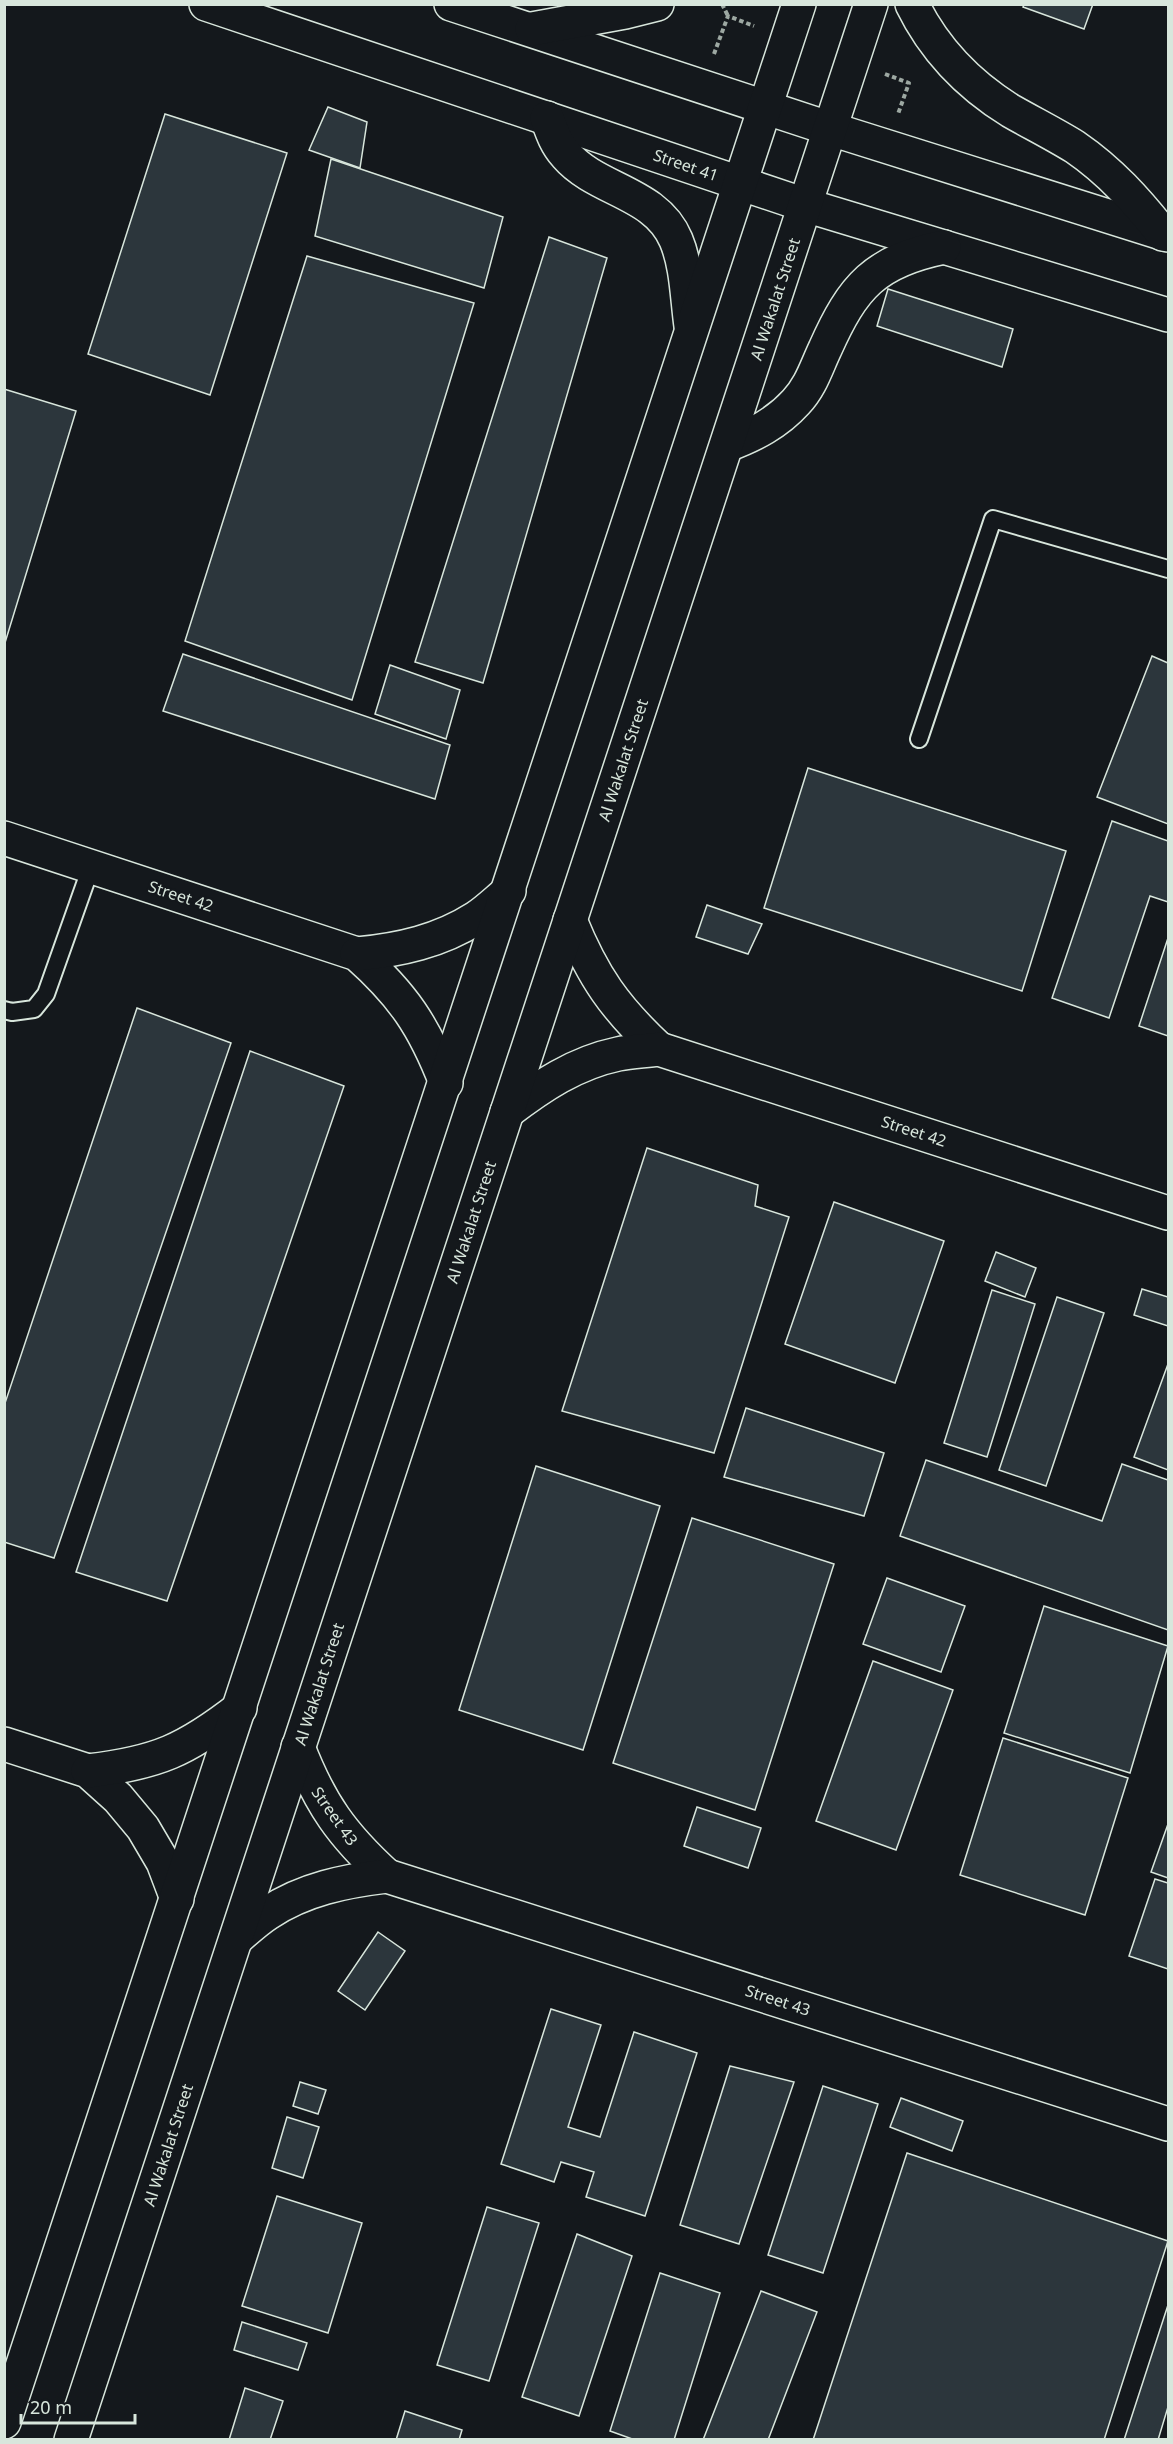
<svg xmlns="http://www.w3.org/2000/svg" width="1173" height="2444" font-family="'Noto Sans',sans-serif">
  <rect width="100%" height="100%" fill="#14181c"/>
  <!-- building -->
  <g fill="#2c363c" stroke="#d8e6dc" stroke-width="1.5">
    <path d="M 1024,4 L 1093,4 L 1084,29 L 1023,7 Z"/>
    <path d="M 328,107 L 367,122 L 360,168 L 309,150 Z"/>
    <path d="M 165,114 L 287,153 L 210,395 L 88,354 Z"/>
    <path d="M 331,159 L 503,217 L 484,288 L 315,236 Z"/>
    <path d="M 549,237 L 607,258 L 483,683 L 415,662 Z"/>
    <path d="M 307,256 L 474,303 L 352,700 L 185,641 Z"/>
    <path d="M 888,289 L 1013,329 L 1002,367 L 877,326 Z"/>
    <path d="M 4,389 L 76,411 L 4,646 Z"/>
    <path d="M 183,654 L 450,745 L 435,799 L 163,711 Z"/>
    <path d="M 1152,656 L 1168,663 L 1168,824 L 1097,797 Z"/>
    <path d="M 390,665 L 460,690 L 446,739 L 375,714 Z"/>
    <path d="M 808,768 L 1066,851 L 1022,991 L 764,908 Z"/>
    <path d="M 1112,821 L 1168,841 L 1168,902 L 1150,896 L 1109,1018 L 1052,998 Z"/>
    <path d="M 707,905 L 762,924 L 748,954 L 696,937 Z"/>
    <path d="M 1168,938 L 1168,1036 L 1139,1026 Z"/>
    <path d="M 137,1008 L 231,1043 L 54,1558 L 4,1542 L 4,1406 Z"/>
    <path d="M 250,1051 L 344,1086 L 167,1601 L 76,1572 Z"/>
    <path d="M 647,1148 L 758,1185 L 755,1206 L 789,1217 L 714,1453 L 562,1411 Z"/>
    <path d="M 834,1202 L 944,1241 L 895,1383 L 785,1344 Z"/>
    <path d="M 996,1252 L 1036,1268 L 1025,1297 L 985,1281 Z"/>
    <path d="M 1142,1289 L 1168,1297 L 1168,1326 L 1134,1315 Z"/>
    <path d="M 992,1290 L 1035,1304 L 987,1457 L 944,1443 Z"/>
    <path d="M 1057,1297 L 1104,1313 L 1046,1486 L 999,1470 Z"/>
    <path d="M 1168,1364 L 1168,1470 L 1134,1457 Z"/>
    <path d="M 746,1408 L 884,1453 L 864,1516 L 724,1477 Z"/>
    <path d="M 926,1460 L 1102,1521 L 1122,1464 L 1168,1480 L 1168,1630 L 900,1536 Z"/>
    <path d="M 536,1466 L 660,1506 L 583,1750 L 459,1710 Z"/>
    <path d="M 692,1518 L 834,1564 L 755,1810 L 613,1763 Z"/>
    <path d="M 887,1578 L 965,1606 L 941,1672 L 863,1644 Z"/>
    <path d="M 1044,1606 L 1168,1646 L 1130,1773 L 1004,1733 Z"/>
    <path d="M 873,1661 L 953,1690 L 896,1850 L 816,1821 Z"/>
    <path d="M 1003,1738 L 1128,1778 L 1085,1915 L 960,1875 Z"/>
    <path d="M 697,1807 L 761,1828 L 748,1868 L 684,1846 Z"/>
    <path d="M 1168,1824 L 1168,1878 L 1151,1872 Z"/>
    <path d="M 1155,1879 L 1168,1883 L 1168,1969 L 1129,1956 Z"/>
    <path d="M 378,1932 L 405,1951 L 365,2010 L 338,1991 Z"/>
    <path d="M 551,2009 L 601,2025 L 568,2127 L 600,2137 L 634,2032 L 697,2053 L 645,2216 L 586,2197 L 594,2172 L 561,2162 L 554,2182 L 501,2164 Z"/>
    <path d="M 730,2066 L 794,2082 L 739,2244 L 680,2225 Z"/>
    <path d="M 300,2082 L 326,2090 L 318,2114 L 293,2106 Z"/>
    <path d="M 823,2086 L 878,2104 L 823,2273 L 768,2255 Z"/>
    <path d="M 901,2098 L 963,2121 L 952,2151 L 890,2127 Z"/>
    <path d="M 287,2117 L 319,2127 L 303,2178 L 272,2168 Z"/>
    <path d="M 907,2153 L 1168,2241 L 1104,2440 L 813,2440 Z"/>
    <path d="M 277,2196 L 362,2223 L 328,2333 L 242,2306 Z"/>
    <path d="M 487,2207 L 539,2223 L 489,2381 L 437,2365 Z"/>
    <path d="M 577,2234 L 632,2256 L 579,2416 L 522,2397 Z"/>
    <path d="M 660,2273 L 720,2293 L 674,2440 L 635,2440 L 610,2431 Z"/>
    <path d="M 761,2291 L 817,2312 L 768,2440 L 703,2440 Z"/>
    <path d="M 1168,2305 L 1168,2407 L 1158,2440 L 1124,2440 Z"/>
    <path d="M 242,2322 L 307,2343 L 298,2370 L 234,2350 Z"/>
    <path d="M 245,2388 L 283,2401 L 270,2440 L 229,2440 Z"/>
    <path d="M 405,2411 L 462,2430 L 459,2440 L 396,2440 Z"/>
  </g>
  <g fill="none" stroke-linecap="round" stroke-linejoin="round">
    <defs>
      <g id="service">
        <path d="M 919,739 L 993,519 L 1168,569"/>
        <path d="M 4,1010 L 12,1012 L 34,1009 L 46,994 L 91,867"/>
      </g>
      <g id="minor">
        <path d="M 206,4 L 805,205 L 1168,315"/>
        <path d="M 451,4 L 831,129 L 1168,235"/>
        <path d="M 912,4 C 934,49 969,85 1011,111 C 1032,123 1054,134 1075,147 C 1110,171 1137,201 1163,234"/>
        <path d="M 532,29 L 625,12 L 657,4"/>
        <path d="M 547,118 C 552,132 556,144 566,155 C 597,191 656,192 676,240 C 687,266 687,298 691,326"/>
        <path d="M 727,445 C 754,435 777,423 796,402 C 811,386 816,368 825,349 C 853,286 875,261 944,247"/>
        <path d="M 4,838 L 357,954 C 403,995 424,1026 446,1083"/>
        <path d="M 570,920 C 593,977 615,1008 659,1049"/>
        <path d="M 357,954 C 400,950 440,941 476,918 C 488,910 498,900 509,891"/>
        <path d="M 507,1112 C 541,1086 575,1063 618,1054 C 631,1051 646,1051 659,1049 L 1168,1213"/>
        <path d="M 4,1744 L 88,1771 L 118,1798 L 143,1828 L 163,1862 L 177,1899"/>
        <path d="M 298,1747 C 320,1804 342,1835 387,1876"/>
        <path d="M 88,1771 C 157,1763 186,1750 240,1708"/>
        <path d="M 236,1939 C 246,1930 257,1920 268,1913 C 304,1889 345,1881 387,1876 L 1168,2124"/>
        <path d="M 4,2422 L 799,4"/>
        <path d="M 71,2440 L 871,4"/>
      </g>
    </defs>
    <!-- service casing -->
    <use href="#service" stroke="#d8e6dc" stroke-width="20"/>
    <!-- minor casing -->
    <use href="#minor" stroke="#d8e6dc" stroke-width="36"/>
    <!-- path -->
    <g stroke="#9da8a2" stroke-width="4" stroke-dasharray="4.5 3" stroke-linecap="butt">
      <path d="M 722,4 L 728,16"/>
      <path d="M 714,54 L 728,16 L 754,26"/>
      <path d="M 885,74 L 909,83 L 898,114"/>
    </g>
    <!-- service -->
    <use href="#service" stroke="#14181c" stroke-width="16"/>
    <!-- minor -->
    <use href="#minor" stroke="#14181c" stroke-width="33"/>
  </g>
  <g text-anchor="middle" stroke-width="4.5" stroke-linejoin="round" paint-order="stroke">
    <!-- street labels -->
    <g font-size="16" fill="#d8e6dc" stroke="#14181c">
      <text transform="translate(686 165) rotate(19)" y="6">Street 41</text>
      <text transform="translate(775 299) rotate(-72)" y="6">Al Wakalat Street</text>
      <text transform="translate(623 760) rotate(-72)" y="6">Al Wakalat Street</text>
      <text transform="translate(181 896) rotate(18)" y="6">Street 42</text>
      <text transform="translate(914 1131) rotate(18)" y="6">Street 42</text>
      <text transform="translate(471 1222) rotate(-72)" y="6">Al Wakalat Street</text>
      <text transform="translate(319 1684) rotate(-72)" y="6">Al Wakalat Street</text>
      <text transform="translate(335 1816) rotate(55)" y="6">Street 43</text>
      <text transform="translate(778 2000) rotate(18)" y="6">Street 43</text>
      <text transform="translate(168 2145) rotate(-72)" y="6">Al Wakalat Street</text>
    </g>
  </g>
  <!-- border -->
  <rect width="1173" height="2444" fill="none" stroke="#d8e6dc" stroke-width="12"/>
  <!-- scale -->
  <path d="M21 2414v9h114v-9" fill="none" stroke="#d8e6dc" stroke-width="3"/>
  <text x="30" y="2414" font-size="18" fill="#d8e6dc" stroke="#14181c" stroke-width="4.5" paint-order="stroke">20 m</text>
</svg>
